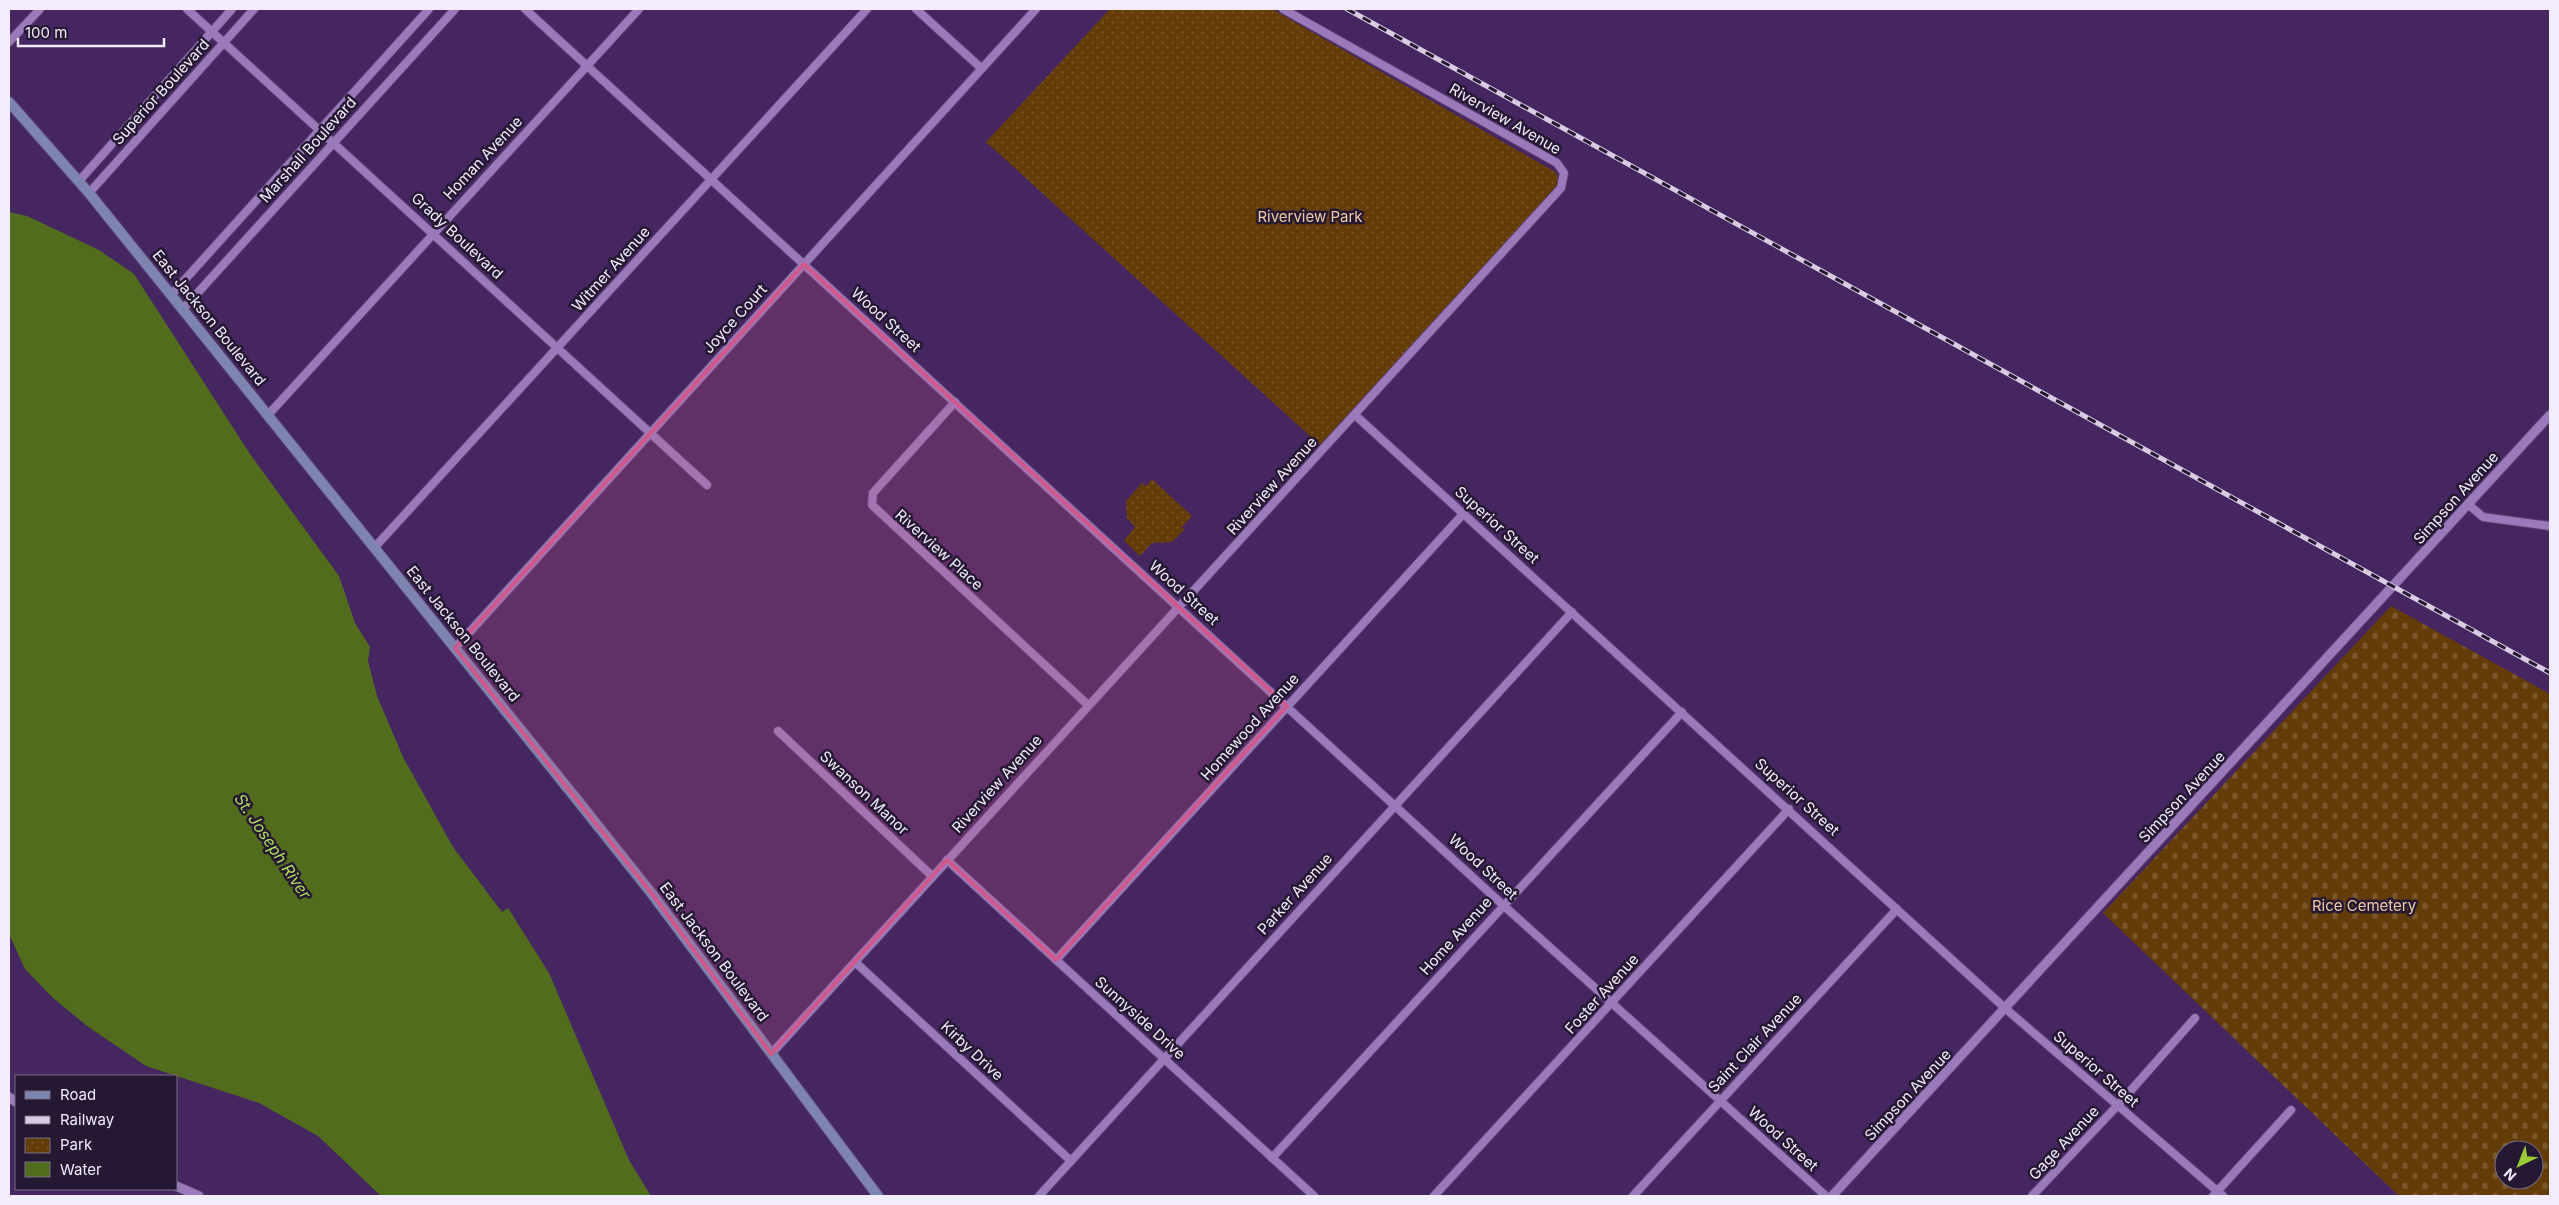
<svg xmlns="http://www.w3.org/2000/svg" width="2559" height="1205" font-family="Inter,sans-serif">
  <defs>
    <pattern id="cemetery-stones" width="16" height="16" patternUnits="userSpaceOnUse" patternTransform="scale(1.25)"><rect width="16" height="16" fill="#643c07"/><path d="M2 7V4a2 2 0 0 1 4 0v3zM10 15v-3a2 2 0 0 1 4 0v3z" fill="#7b582c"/></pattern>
    <pattern id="park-dots" width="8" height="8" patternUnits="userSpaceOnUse" patternTransform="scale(1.25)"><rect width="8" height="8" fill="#643c07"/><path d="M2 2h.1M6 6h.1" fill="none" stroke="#7b582c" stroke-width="1.8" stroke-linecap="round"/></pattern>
  </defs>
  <rect width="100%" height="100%" fill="#452661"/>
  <!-- cemetery -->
  <path fill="url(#cemetery-stones)" fill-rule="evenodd" d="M 2391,606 L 2550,694 L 2550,1196 L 2399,1196 L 2103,913 ZM 2504,1150 L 2534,1150 L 2534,1180 L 2504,1180 Z"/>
  <!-- park -->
  <g fill="url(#park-dots)">
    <path d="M 1110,9 L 1272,9 L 1557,173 L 1558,181 L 1555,188 L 1321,446 L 986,142 Z"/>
    <path d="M 1152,479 L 1192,516 L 1182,527 L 1184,530 L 1172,542 L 1152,543 L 1140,556 L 1124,541 L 1135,527 L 1127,518 L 1126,501 L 1142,483 L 1146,486 Z"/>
  </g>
  <!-- water -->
  <path fill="#526c1d" d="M 9,212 L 27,216 L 99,250 L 134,274 L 250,454 L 339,576 L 355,623 L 370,647 L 368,661 L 377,696 L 403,757 L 453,847 L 502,912 L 508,908 L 549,973 L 629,1160 L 651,1196 L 381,1196 L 318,1136 L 259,1103 L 146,1066 L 87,1026 L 52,997 L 25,969 L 9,934 Z"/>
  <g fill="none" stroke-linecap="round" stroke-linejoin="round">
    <defs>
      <g id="minor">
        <path d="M 187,9 L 707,485"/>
        <path d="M 525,9 L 1503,905 L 1826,1196"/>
        <path d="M 916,9 L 981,68"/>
        <path d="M 9,42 L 40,9"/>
        <path d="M 79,181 L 232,9"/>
        <path d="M 89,193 L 254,9"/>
        <path d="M 171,295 L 429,9"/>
        <path d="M 183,309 L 455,9"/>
        <path d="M 955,402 L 873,493 L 872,505 L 1088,705"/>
        <path d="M 268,415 L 639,9"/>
        <path d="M 1355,415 L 2006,1009 L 2223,1196"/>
        <path d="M 2469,505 L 2483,517 L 2550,526"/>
        <path d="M 374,548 L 867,9"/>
        <path d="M 455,648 L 1036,9"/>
        <path d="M 778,731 L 932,876"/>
        <path d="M 947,860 L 1314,1196"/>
        <path d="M 1056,960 L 1464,513"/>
        <path d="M 855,962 L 1071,1161"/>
        <path d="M 771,1054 L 1561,188 L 1564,173 L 1557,163 L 1283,9"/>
        <path d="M 1272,1158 L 1682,712"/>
        <path d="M 1039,1196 L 1572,612"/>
        <path d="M 1434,1196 L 1789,809"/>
        <path d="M 1633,1196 L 1897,909"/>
        <path d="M 2032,1196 L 2117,1106 L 2195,1018"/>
        <path d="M 2213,1196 L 2291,1110"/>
      </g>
      <g id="tertiary">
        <path d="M 9,1097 L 16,1102"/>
        <path d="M 176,1186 L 199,1196"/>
        <path d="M 1832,1196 L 2550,415"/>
      </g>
      <path id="secondary" d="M 9,102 L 89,193 L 578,801 L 652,894 L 878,1196"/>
    </defs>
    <!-- minor casing -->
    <use href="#minor" stroke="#5c4070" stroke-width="10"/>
    <!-- tertiary casing -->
    <use href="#tertiary" stroke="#5c4070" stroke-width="11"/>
    <!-- secondary casing -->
    <use href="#secondary" stroke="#5c4070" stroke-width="12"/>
    <!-- minor -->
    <use href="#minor" stroke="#9b7abc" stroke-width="8"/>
    <!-- tertiary -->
    <use href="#tertiary" stroke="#9b7abc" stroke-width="9"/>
    <!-- secondary -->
    <use href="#secondary" stroke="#7d84af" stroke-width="10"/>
    <defs>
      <path id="rail" d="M 1347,9 L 2550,673"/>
    </defs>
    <!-- rail casing -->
    <use href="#rail" stroke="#d7cce1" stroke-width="5"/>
    <!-- rail -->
    <use href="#rail" stroke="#251832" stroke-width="3" stroke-dasharray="9" stroke-linecap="butt"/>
  </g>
  <!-- marked area -->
  <path fill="#d1588b" fill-opacity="0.2" stroke="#d1588b" stroke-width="4" stroke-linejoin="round" d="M 804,264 L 1287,706 L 1056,960 L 947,860 L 771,1054 L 652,894 L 455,648 Z"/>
  <g text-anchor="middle" stroke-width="5" stroke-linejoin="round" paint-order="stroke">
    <!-- street labels -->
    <g font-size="15" fill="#f3ecfa" stroke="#251832">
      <text transform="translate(161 92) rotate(-48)" y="5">Superior Boulevard</text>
      <text transform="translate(1505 119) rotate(30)" y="5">Riverview Avenue</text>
      <text transform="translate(308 150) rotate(-48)" y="5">Marshall Boulevard</text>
      <text transform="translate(483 158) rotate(-47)" y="5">Homan Avenue</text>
      <text transform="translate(457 236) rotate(43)" y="5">Grady Boulevard</text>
      <text transform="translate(611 269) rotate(-48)" y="5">Witmer Avenue</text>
      <text transform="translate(209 318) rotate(51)" y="5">East Jackson Boulevard</text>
      <text transform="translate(735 319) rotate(-48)" y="5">Joyce Court</text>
      <text transform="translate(886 320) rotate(42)" y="5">Wood Street</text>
      <text transform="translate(1272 486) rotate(-48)" y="5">Riverview Avenue</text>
      <text transform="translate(2456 498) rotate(-48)" y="5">Simpson Avenue</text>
      <text transform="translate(1497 525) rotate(42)" y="5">Superior Street</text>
      <text transform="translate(939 550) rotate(42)" y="5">Riverview Place</text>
      <text transform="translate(1184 593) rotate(42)" y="5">Wood Street</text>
      <text transform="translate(463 634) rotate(51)" y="5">East Jackson Boulevard</text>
      <text transform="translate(1250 727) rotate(-48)" y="5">Homewood Avenue</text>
      <text transform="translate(997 784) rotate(-48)" y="5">Riverview Avenue</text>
      <text transform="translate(864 793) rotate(43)" y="5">Swanson Manor</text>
      <text transform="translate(1797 797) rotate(42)" y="5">Superior Street</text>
      <text transform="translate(2182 797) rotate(-47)" y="5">Simpson Avenue</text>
      <text transform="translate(1483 867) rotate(43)" y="5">Wood Street</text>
      <text transform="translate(1295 894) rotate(-48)" y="5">Parker Avenue</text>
      <text transform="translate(1456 936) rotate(-48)" y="5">Home Avenue</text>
      <text transform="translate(714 952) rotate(53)" y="5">East Jackson Boulevard</text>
      <text transform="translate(1602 994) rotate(-48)" y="5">Foster Avenue</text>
      <text transform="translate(1140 1018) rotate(42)" y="5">Sunnyside Drive</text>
      <text transform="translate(1755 1043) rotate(-47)" y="5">Saint Clair Avenue</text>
      <text transform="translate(972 1051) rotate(43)" y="5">Kirby Drive</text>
      <text transform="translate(2096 1069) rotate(41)" y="5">Superior Street</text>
      <text transform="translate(1908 1095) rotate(-47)" y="5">Simpson Avenue</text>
      <text transform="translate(1783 1139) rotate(42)" y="5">Wood Street</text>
      <text transform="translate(2064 1143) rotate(-47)" y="5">Gage Avenue</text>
    </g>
    <!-- park labels -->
    <g font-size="15" fill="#f1caa4" stroke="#251832">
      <text x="1310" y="222">Riverview Park</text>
      <text x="2364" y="911">Rice Cemetery</text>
    </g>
    <!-- water labels -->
    <g font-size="16" font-style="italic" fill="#b0df5c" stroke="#251832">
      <text transform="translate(273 846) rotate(56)" y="6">St. Joseph River</text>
    </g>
  </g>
  <!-- border -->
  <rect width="2559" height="1205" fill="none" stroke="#f3ecfa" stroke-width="20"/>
  <!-- legend -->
  <rect x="15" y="1075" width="162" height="115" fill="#251832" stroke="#776d82"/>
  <rect x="25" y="1091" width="25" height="8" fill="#7d84af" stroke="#776d82"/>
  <text x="60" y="1100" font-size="15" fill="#f3ecfa">Road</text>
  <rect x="25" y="1116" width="25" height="8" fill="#d7cce1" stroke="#776d82"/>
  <text x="60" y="1125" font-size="15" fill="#f3ecfa">Railway</text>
  <rect x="25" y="1138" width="25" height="15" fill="url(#park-dots)" stroke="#776d82"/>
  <text x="60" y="1150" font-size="15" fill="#f3ecfa">Park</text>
  <rect x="25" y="1162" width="25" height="15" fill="#526c1d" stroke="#776d82"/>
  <text x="60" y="1175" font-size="15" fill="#f3ecfa">Water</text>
  <!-- north arrow -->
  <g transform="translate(2519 1165) rotate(223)"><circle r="24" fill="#251832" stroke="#776d82"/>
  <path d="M0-4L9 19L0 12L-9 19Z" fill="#9acb35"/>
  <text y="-8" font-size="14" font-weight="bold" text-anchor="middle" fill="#f3ecfa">N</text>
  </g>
  <!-- scale -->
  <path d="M18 38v8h146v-8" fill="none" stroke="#f3ecfa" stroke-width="2.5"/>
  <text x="25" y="38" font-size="15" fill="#f3ecfa" stroke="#251832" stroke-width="4" paint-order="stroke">100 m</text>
</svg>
